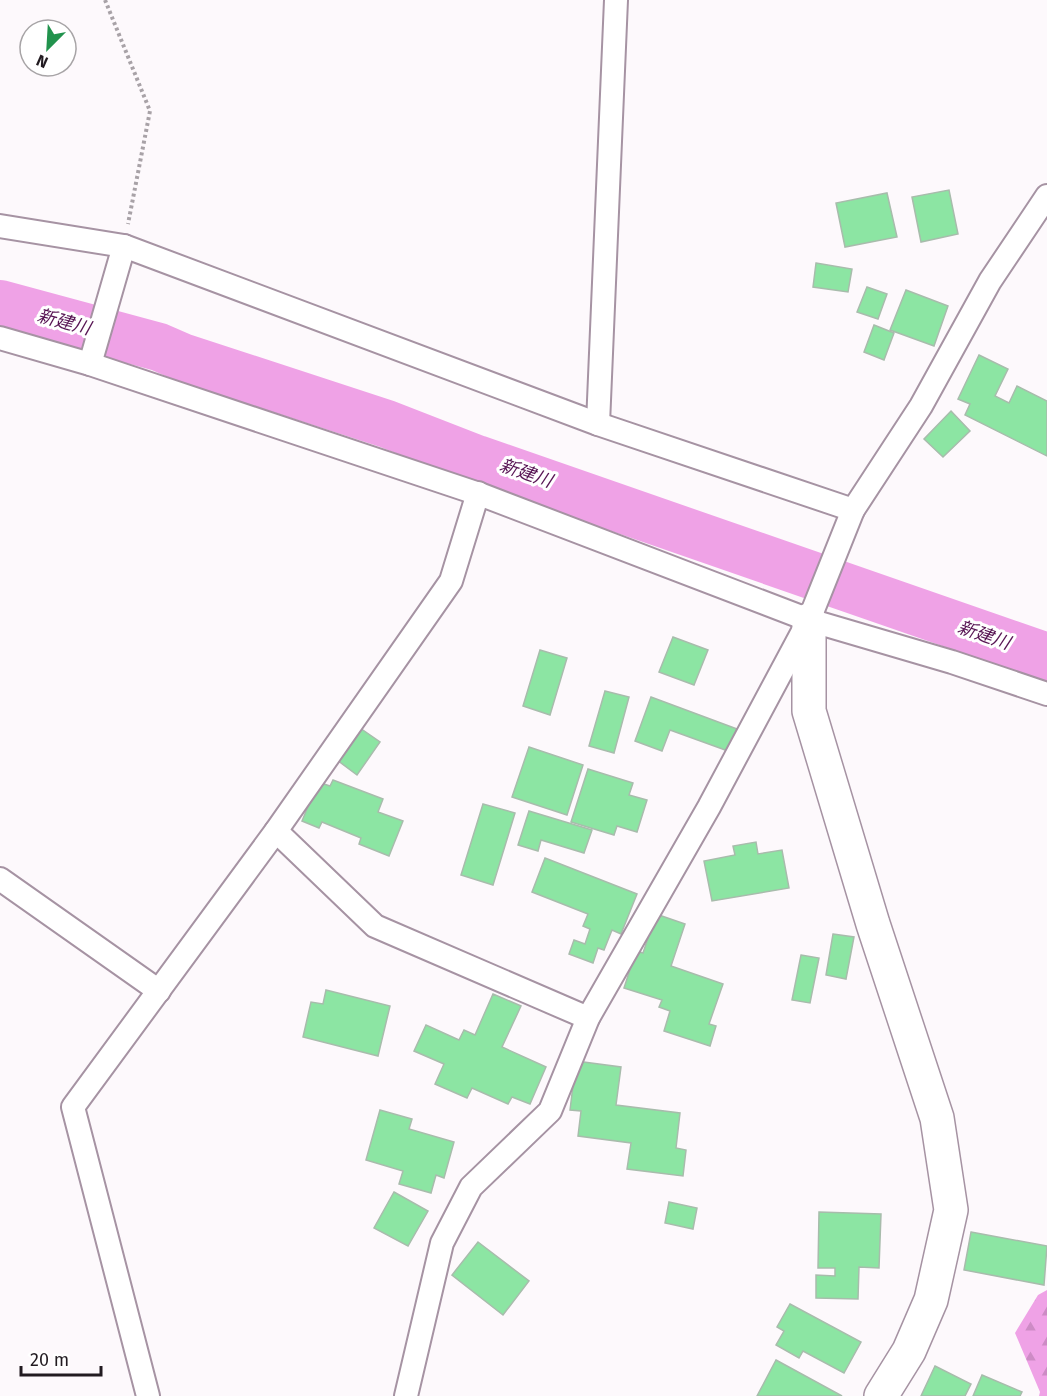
<svg xmlns="http://www.w3.org/2000/svg" width="1047" height="1396" font-family="'Fira Sans','Noto Sans JP',sans-serif">
  <defs>
    <pattern id="forest-firs" width="22" height="20" patternUnits="userSpaceOnUse" patternTransform="scale(1.5)"><rect width="22" height="20" fill="#efa2e6"/><path d="M5 1l3.5 6h-7zM16 11l3.5 6h-7z" fill="#cd8bc5"/></pattern>
  </defs>
  <rect width="100%" height="100%" fill="#fdf9fc"/>
  <!-- forest -->
  <path fill="url(#forest-firs)" d="M 1047,1290 L 1047,1396 L 1039,1396 L 1040,1392 L 1015,1333 L 1038,1295 Z"/>
  <g fill="none" stroke-linecap="round" stroke-linejoin="round">
    <!-- river -->
    <path stroke="#efa2e6" stroke-width="48" d="M 0,304 L 159,347 L 182,357 L 387,424 L 477,459 L 1047,657"/>
  </g>
  <!-- building -->
  <g fill="#8ce5a3" stroke="#a8bcac" stroke-width="1.5">
    <path d="M 949,190 L 958,234 L 921,242 L 912,197 Z"/>
    <path d="M 887,193 L 897,237 L 845,247 L 836,203 Z"/>
    <path d="M 816,263 L 852,269 L 848,292 L 813,287 Z"/>
    <path d="M 867,287 L 887,294 L 878,319 L 857,312 Z"/>
    <path d="M 906,290 L 948,306 L 934,346 L 890,330 Z"/>
    <path d="M 874,325 L 894,333 L 884,360 L 864,352 Z"/>
    <path d="M 979,355 L 1008,369 L 995,396 L 1009,403 L 1017,386 L 1047,401 L 1047,456 L 965,415 L 970,404 L 958,399 Z"/>
    <path d="M 951,411 L 970,431 L 943,457 L 924,439 Z"/>
    <path d="M 673,637 L 708,650 L 694,685 L 659,672 Z"/>
    <path d="M 540,650 L 567,658 L 550,715 L 523,706 Z"/>
    <path d="M 605,691 L 629,697 L 614,753 L 589,746 Z"/>
    <path d="M 651,697 L 737,729 L 728,751 L 670,730 L 662,751 L 635,741 Z"/>
    <path d="M 360,728 L 380,742 L 357,775 L 337,760 Z"/>
    <path d="M 529,747 L 583,765 L 567,815 L 512,797 Z"/>
    <path d="M 588,769 L 633,783 L 629,795 L 647,800 L 637,832 L 617,826 L 614,835 L 571,822 Z"/>
    <path d="M 333,780 L 383,799 L 378,812 L 403,821 L 389,856 L 359,844 L 361,838 L 322,822 L 319,828 L 302,821 L 318,782 L 330,786 Z"/>
    <path d="M 483,804 L 515,813 L 493,885 L 461,875 Z"/>
    <path d="M 529,811 L 592,830 L 584,853 L 541,840 L 538,851 L 518,845 Z"/>
    <path d="M 756,842 L 758,854 L 782,850 L 789,888 L 712,901 L 704,861 L 735,855 L 733,846 Z"/>
    <path d="M 545,858 L 637,894 L 621,934 L 612,930 L 604,950 L 598,948 L 593,963 L 569,954 L 574,940 L 585,944 L 590,929 L 583,926 L 588,914 L 532,892 Z"/>
    <path d="M 656,914 L 685,924 L 671,966 L 723,984 L 709,1024 L 716,1026 L 710,1046 L 664,1031 L 670,1011 L 659,1007 L 662,1000 L 624,988 L 636,951 L 643,953 Z"/>
    <path d="M 833,934 L 854,937 L 846,979 L 826,975 Z"/>
    <path d="M 801,955 L 819,958 L 810,1003 L 792,1000 Z"/>
    <path d="M 326,990 L 390,1006 L 378,1056 L 303,1037 L 311,1002 L 323,1004 Z"/>
    <path d="M 493,994 L 521,1006 L 502,1047 L 546,1067 L 530,1104 L 512,1097 L 508,1104 L 472,1088 L 467,1098 L 435,1084 L 444,1064 L 414,1051 L 426,1025 L 459,1040 L 464,1030 L 475,1035 Z"/>
    <path d="M 576,1061 L 621,1067 L 616,1105 L 680,1113 L 676,1148 L 686,1150 L 683,1176 L 627,1169 L 631,1143 L 578,1136 L 581,1111 L 570,1110 Z"/>
    <path d="M 380,1110 L 412,1119 L 409,1129 L 454,1142 L 444,1178 L 436,1175 L 431,1193 L 399,1184 L 403,1171 L 366,1160 Z"/>
    <path d="M 394,1192 L 428,1211 L 408,1246 L 374,1228 Z"/>
    <path d="M 669,1202 L 697,1208 L 693,1229 L 665,1223 Z"/>
    <path d="M 819,1212 L 881,1214 L 879,1268 L 859,1267 L 858,1299 L 816,1298 L 816,1275 L 835,1276 L 835,1268 L 818,1268 Z"/>
    <path d="M 971,1232 L 1047,1246 L 1044,1285 L 964,1270 Z"/>
    <path d="M 478,1242 L 529,1281 L 503,1315 L 452,1275 Z"/>
    <path d="M 790,1304 L 861,1342 L 844,1373 L 803,1351 L 799,1358 L 776,1345 L 784,1331 L 777,1327 Z"/>
    <path d="M 776,1360 L 842,1396 L 757,1396 Z"/>
    <path d="M 935,1366 L 971,1384 L 965,1396 L 921,1396 Z"/>
    <path d="M 982,1375 L 1022,1392 L 1020,1396 L 973,1396 Z"/>
  </g>
  <g fill="none" stroke-linecap="round" stroke-linejoin="round">
    <defs>
      <g id="street">
        <path d="M 0,226 L 124,246 L 598,424 L 853,510"/>
        <path d="M 0,338 L 90,364 L 482,495 L 809,620 L 952,662 L 1047,694"/>
        <path d="M 90,364 L 124,246"/>
        <path d="M 598,424 L 616,0"/>
        <path d="M 276,831 L 375,926 L 588,1018"/>
        <path d="M 0,879 L 159,991"/>
        <path d="M 148,1396 L 73,1107 L 276,831 L 451,581 L 478,493"/>
        <path d="M 406,1396 L 442,1243 L 471,1187 L 550,1111 L 588,1018 L 709,807 L 809,620 L 853,510 L 921,406 L 990,281 L 1047,196"/>
      </g>
      <path id="secondary" d="M 809,620 L 809,711 L 873,924 L 937,1118 L 951,1210 L 931,1300 L 909,1351 L 881,1396"/>
    </defs>
    <!-- street casing -->
    <use href="#street" stroke="#a693a3" stroke-width="26"/>
    <!-- secondary casing -->
    <use href="#secondary" stroke="#a693a3" stroke-width="36"/>
    <!-- path -->
    <path stroke="#a8a2a7" stroke-width="4" stroke-dasharray="3 3" stroke-linecap="butt" d="M 105,0 L 150,111 L 128,224"/>
    <!-- street -->
    <use href="#street" stroke="#fff" stroke-width="22"/>
    <!-- secondary -->
    <use href="#secondary" stroke="#fff" stroke-width="33"/>
  </g>
  <g text-anchor="middle" stroke-width="6" stroke-linejoin="round" paint-order="stroke">
    <!-- water labels -->
    <g font-size="18" font-style="italic" fill="#571453" stroke="#fff">
      <text transform="translate(64 322) rotate(15)" y="6">新建川</text>
      <text transform="translate(526 473) rotate(19)" y="6">新建川</text>
      <text transform="translate(984 635) rotate(19)" y="6">新建川</text>
    </g>
  </g>
  <!-- north arrow -->
  <g transform="translate(48 48) rotate(204)"><circle r="28" fill="#ffffff" stroke="#a7a4a6" stroke-width="1.5"/>
  <path d="M0-4.5L10 22L0 15L-10 22Z" fill="#21934d"/>
  <text y="-9" font-size="16" font-weight="bold" text-anchor="middle" fill="#221b21">N</text>
  </g>
  <!-- scale -->
  <path d="M21 1366v9h80v-9" fill="none" stroke="#221b21" stroke-width="3"/>
  <text x="30" y="1366" font-size="18" fill="#221b21" stroke="#ffffff" stroke-width="4.5" paint-order="stroke">20 m</text>
</svg>
